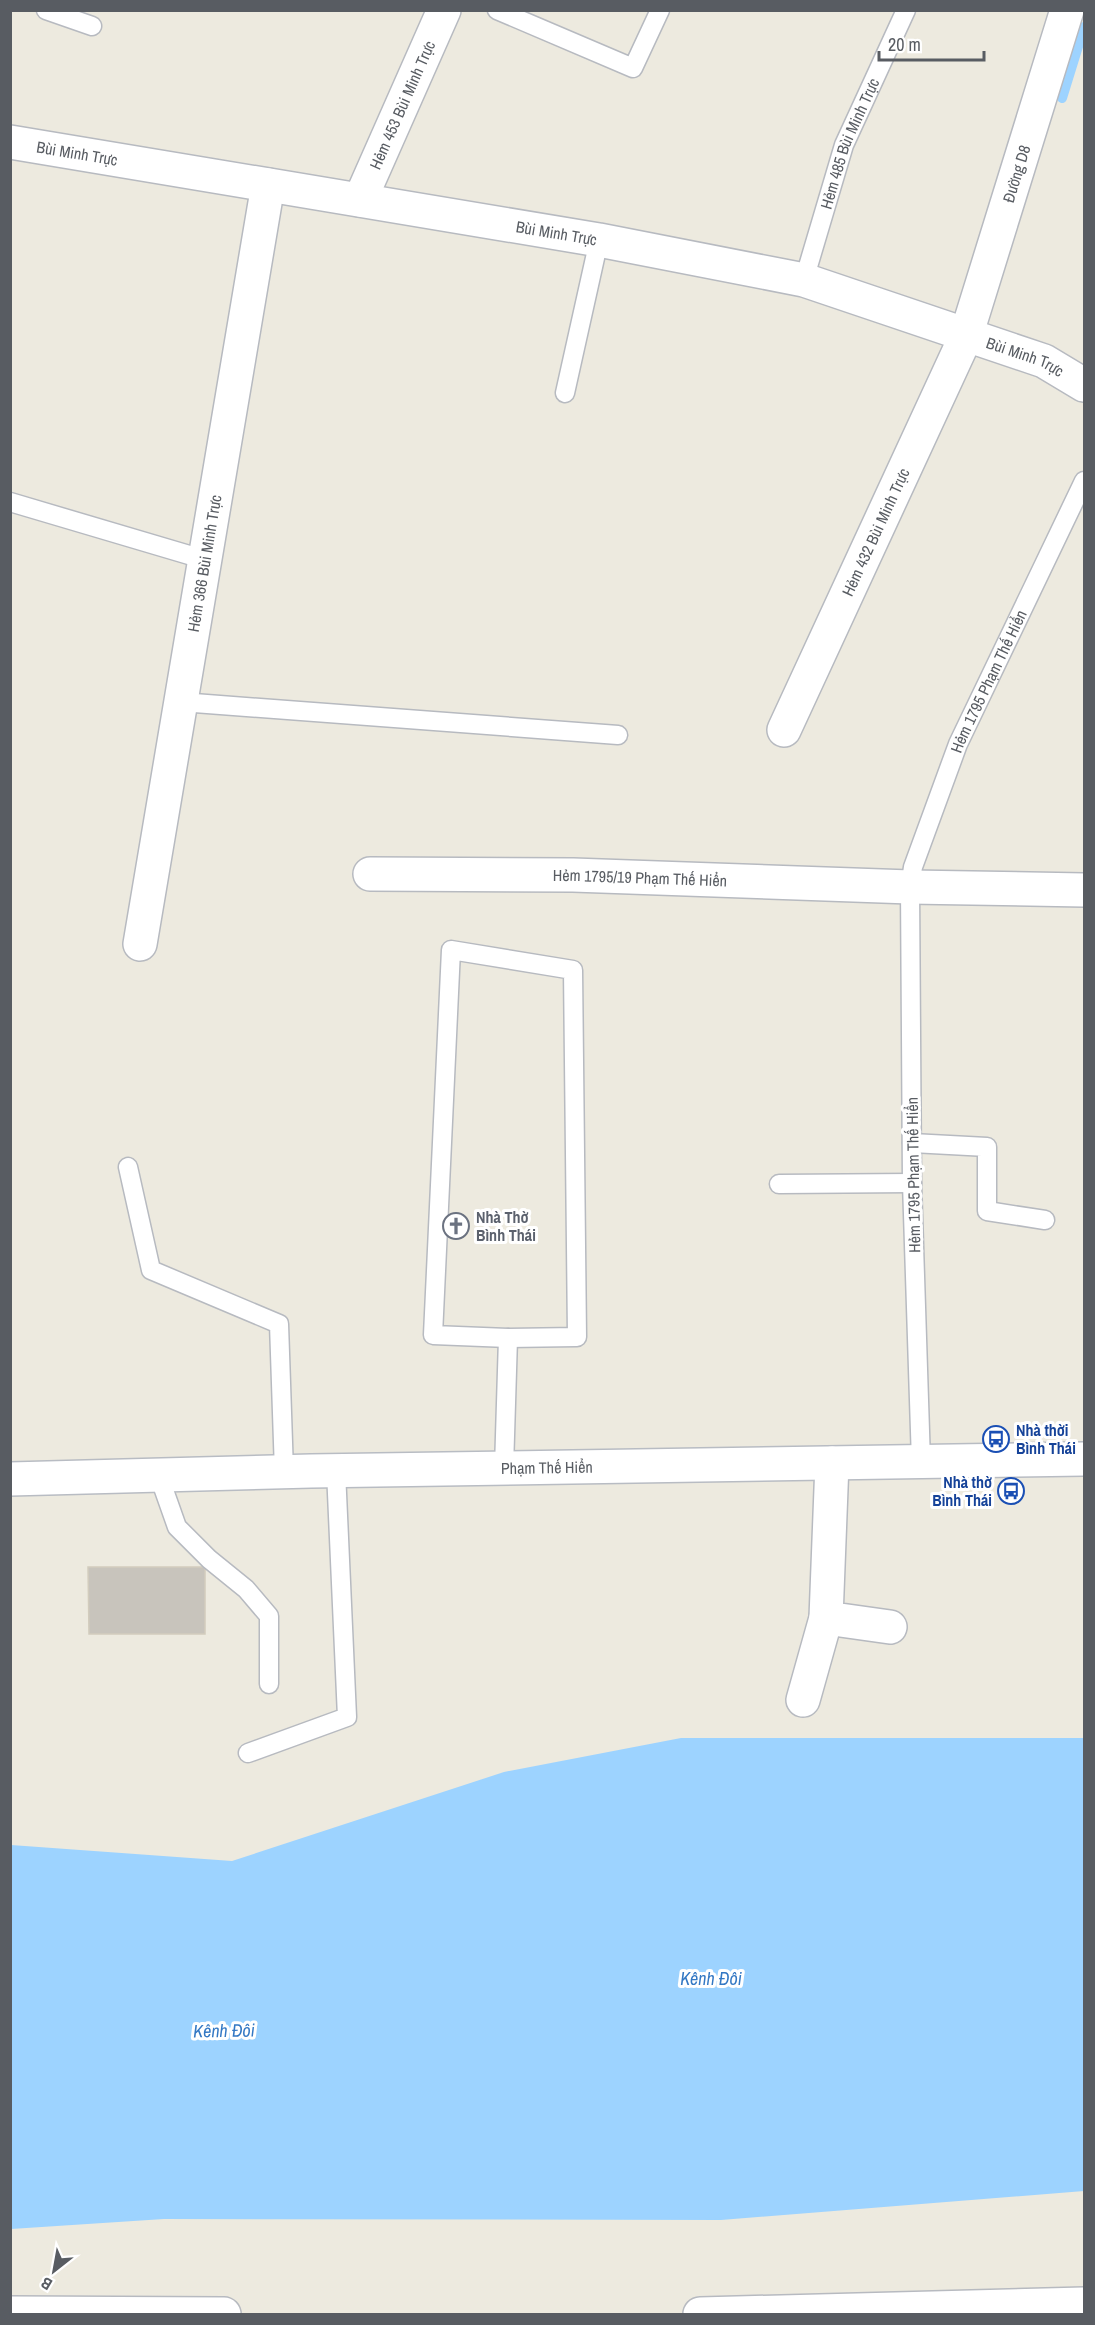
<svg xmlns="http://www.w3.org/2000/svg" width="1095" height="2325" font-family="'Archivo Narrow',sans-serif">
  <rect width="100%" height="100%" fill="#edeadf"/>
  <!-- water -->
  <path fill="#9dd3ff" d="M 681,1738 L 1084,1738 L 1084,2191 L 721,2220 L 164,2219 L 11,2229 L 11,1845 L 232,1861 L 504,1772 Z"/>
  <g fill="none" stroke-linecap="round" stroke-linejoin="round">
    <!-- stream -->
    <path stroke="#9dd3ff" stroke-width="10" d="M 1062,98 L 1084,27"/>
  </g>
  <!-- building -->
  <path fill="#c8c4bc" stroke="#d2ccbd" stroke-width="1.5" d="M 88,1567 L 205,1567 L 205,1634 L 89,1634 Z"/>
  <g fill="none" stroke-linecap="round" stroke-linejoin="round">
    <defs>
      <g id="service">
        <path d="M 46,10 L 92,26"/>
        <path d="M 497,10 L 633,68 L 660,10"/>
        <path id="s1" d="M 804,280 L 844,145 L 906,10"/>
        <path d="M 565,393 L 599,240"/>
        <path d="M 10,502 L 206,560"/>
        <path d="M 181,702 L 618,735"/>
        <path d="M 451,950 L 573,970 L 577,1337 L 508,1338 L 433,1335 Z"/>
        <path d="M 912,1143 L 987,1147 L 987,1211 L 1045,1220"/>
        <path d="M 128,1167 L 151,1270 L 279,1324 L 284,1472"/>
        <path d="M 779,1184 L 912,1183"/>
        <path id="s2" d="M 921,1462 L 912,1183 L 910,887 L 913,867 L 958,744 L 1084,481"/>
        <path d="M 504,1468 L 508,1338"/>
        <path d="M 159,1476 L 177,1527 L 209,1559 L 246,1589 L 269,1616 L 269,1684"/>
        <path d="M 248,1753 L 347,1717 L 336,1471"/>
      </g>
      <g id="minor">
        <path id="s3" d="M 360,200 L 444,10"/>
        <path id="s4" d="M 784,730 L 966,336 L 1067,10"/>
        <path id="s5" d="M 370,874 L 573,875 L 910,887 L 1084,890"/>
        <path id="s6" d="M 140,944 L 268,185"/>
        <path d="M 832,1463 L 826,1618 L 890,1627"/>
        <path d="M 803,1700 L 826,1618"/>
      </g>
      <g id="tertiary">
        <path id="s7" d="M 10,142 L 599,240 L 804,280 L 1044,361 L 1084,385"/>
        <path d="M 10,2313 L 224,2314"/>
        <path d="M 700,2314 L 1084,2304"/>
      </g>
      <g id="secondary">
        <path id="s8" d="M 10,1479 L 311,1471 L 1084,1459"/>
      </g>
    </defs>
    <!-- service casing -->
    <use href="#service" stroke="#b7bac0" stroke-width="21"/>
    <!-- minor casing -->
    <use href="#minor" stroke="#b7bac0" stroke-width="36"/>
    <!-- tertiary casing -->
    <use href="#tertiary" stroke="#b7bac0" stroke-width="36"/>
    <!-- secondary casing -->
    <use href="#secondary" stroke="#b8bcc3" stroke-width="36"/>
    <!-- service -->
    <use href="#service" stroke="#fff" stroke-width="18"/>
    <!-- minor -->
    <use href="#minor" stroke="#fff" stroke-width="33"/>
    <!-- tertiary -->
    <use href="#tertiary" stroke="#fff" stroke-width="33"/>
    <!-- secondary -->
    <use href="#secondary" stroke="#fff" stroke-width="33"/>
  </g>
  <!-- icons -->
  <defs>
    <symbol id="church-ring" viewBox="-11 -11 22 22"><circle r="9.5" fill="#fff" stroke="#6b7280" stroke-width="1.5"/><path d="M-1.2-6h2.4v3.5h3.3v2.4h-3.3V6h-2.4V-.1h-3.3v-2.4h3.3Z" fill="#6b7280"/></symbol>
    <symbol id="bus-ring" viewBox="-11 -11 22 22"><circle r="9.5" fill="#fff" stroke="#1a4fb4" stroke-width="1.5"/><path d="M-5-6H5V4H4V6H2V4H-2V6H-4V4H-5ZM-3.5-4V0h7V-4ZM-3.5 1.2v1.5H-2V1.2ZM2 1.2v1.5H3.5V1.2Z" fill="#1a4fb4"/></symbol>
  </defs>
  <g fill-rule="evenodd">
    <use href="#church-ring" x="441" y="1211" width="30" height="30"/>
    <use href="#bus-ring" x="981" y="1424" width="30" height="30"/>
    <use href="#bus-ring" x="996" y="1476" width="30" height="30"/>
  </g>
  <g text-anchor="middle" stroke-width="6" stroke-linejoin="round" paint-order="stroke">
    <!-- street labels -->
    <g font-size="16" fill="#585c62" stroke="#fff">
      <text dy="6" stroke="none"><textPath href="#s3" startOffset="104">Hẻm 453 Bùi Minh Trực</textPath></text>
      <text dy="6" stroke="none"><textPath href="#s1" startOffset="144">Hẻm 485 Bùi Minh Trực</textPath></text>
      <text dy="6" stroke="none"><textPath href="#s7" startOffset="68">Bùi Minh Trực</textPath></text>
      <text dy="6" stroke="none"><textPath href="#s4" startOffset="604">Đường D8</textPath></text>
      <text dy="6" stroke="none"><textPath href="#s7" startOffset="554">Bùi Minh Trực</textPath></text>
      <text dy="6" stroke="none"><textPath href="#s7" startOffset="1040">Bùi Minh Trực</textPath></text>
      <text dy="6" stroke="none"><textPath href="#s4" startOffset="218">Hẻm 432 Bùi Minh Trực</textPath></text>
      <text dy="6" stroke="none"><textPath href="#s6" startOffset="386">Hẻm 366 Bùi Minh Trực</textPath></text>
      <text dy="6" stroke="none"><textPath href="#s2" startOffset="796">Hẻm 1795 Phạm Thế Hiển</textPath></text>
      <text dy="6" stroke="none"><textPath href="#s5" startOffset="270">Hẻm 1795/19 Phạm Thế Hiển</textPath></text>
      <text transform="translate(913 1175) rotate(-91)" y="6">Hẻm 1795 Phạm Thế Hiển</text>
      <text dy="6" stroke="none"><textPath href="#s8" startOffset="537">Phạm Thế Hiển</textPath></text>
    </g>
    <!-- worship labels -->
    <g font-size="16" font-weight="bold" fill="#5b616d" stroke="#fff" text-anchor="start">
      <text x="476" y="1223">Nhà Thờ<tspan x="476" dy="18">Bình Thái</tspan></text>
    </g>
    <!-- transit labels -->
    <g font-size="16" font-weight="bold" fill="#164399" stroke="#fff" text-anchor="start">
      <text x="1016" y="1436">Nhà thời<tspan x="1016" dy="18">Bình Thái</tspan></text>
      <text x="992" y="1488" text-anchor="end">Nhà thờ<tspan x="992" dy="18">Bình Thái</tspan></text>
    </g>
    <!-- water labels -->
    <g font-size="18" font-style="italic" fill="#3378c4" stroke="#fff">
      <text x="711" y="1985">Kênh Đôi</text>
      <text transform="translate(224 2031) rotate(-1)" y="6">Kênh Đôi</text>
    </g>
  </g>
  <!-- border -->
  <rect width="1095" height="2325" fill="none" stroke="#585c62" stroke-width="24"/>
  <!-- north arrow -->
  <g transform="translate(54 2271) rotate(211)" stroke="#ffffff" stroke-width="4.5" paint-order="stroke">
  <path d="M0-4.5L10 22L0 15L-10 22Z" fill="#585c62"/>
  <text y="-9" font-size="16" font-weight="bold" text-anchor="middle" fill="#585c62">B</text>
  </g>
  <!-- scale -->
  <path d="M879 51v9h105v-9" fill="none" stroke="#585c62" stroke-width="3"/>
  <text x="888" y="51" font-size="18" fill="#585c62" stroke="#ffffff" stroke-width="4.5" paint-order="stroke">20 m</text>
</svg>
